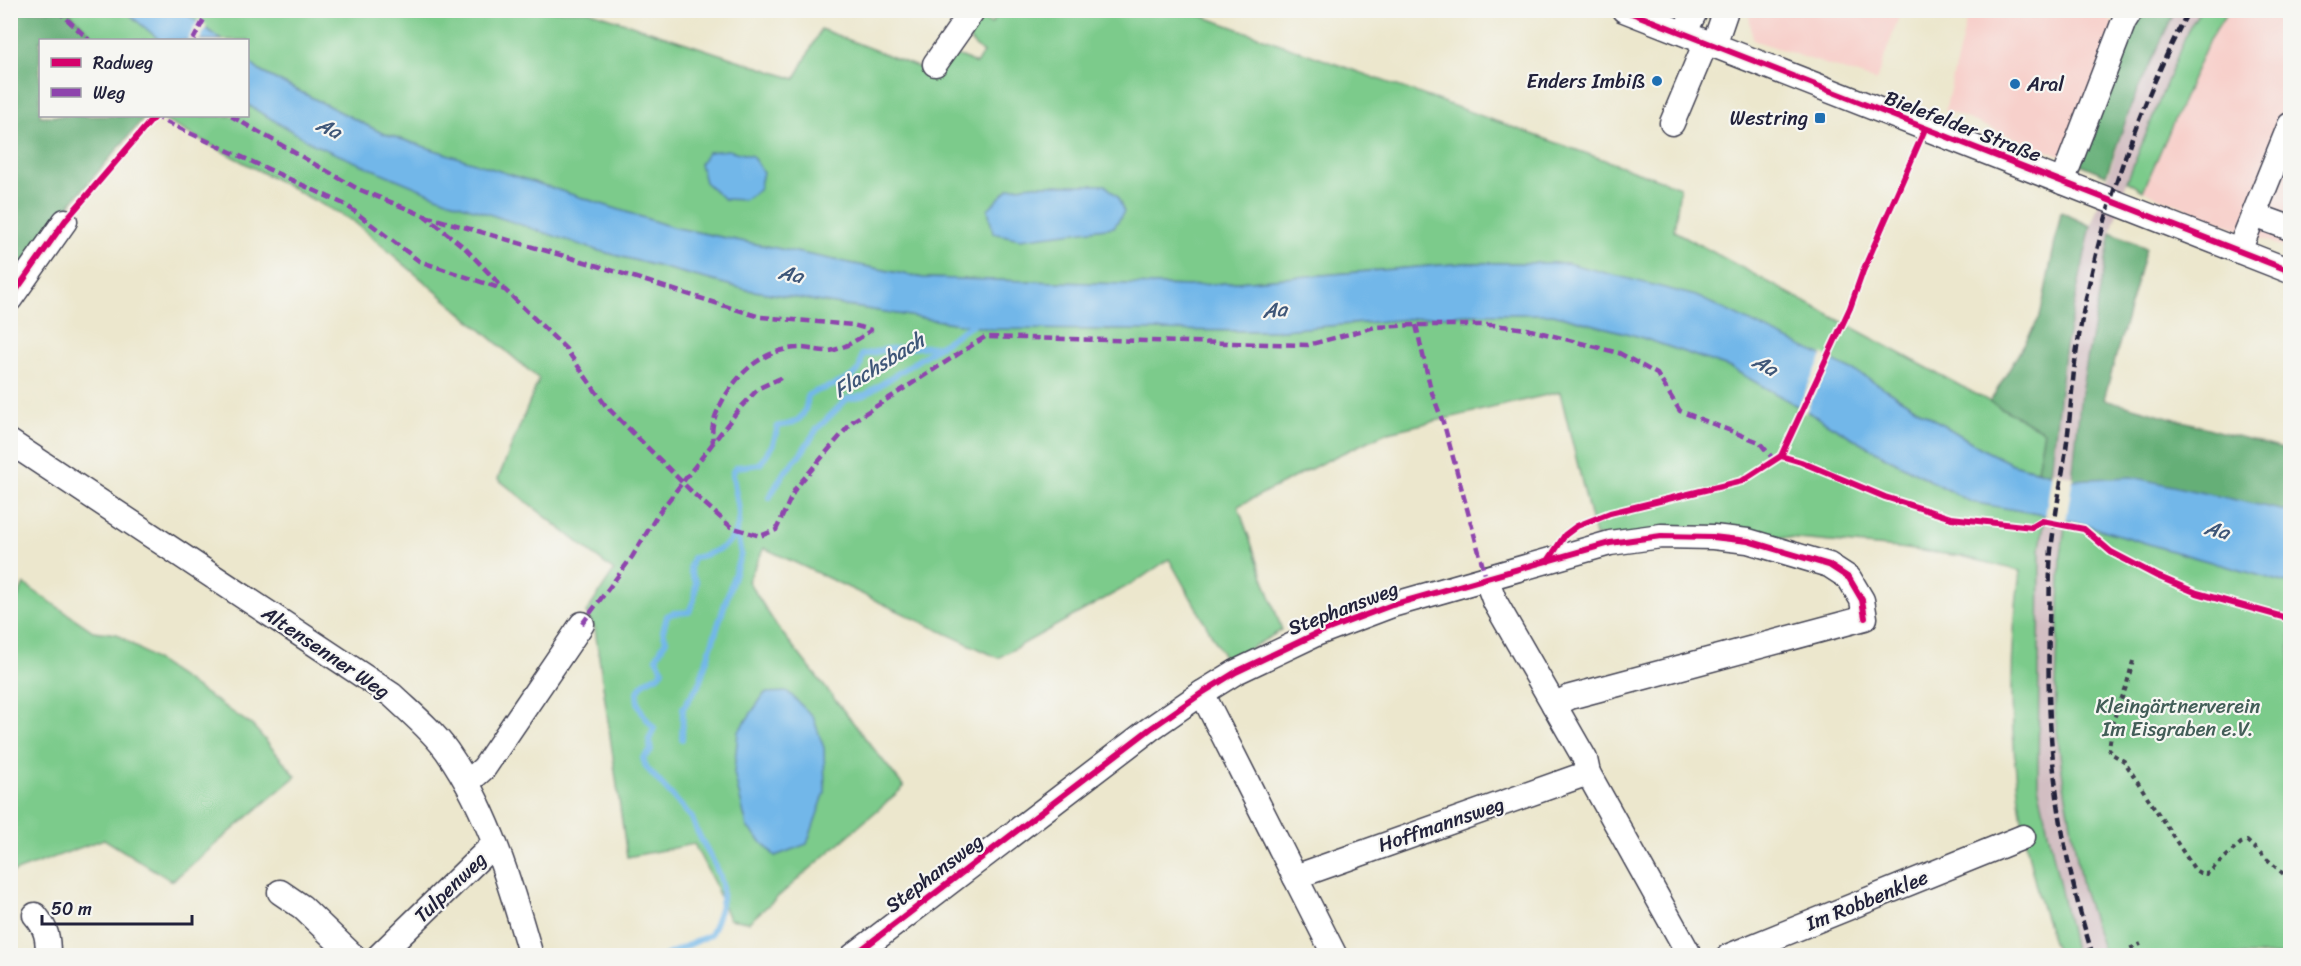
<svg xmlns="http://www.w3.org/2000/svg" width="2301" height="966" font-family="Sriracha,sans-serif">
  <rect width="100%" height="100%" fill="#f6f6f2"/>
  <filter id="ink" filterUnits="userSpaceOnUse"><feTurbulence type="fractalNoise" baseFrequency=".0167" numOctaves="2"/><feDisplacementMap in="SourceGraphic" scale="12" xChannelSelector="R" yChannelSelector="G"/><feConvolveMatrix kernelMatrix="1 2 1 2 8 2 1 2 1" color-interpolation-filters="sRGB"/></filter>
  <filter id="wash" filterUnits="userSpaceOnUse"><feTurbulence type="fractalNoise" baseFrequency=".008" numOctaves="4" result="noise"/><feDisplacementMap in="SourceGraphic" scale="24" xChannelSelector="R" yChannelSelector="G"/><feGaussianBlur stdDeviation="1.35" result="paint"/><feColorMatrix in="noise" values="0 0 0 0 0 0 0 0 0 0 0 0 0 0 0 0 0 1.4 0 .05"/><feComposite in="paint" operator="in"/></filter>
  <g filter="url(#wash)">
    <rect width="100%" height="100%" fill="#ece7cd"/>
    <!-- built -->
    <g fill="#f7d0cb">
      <path d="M 1748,10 L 1901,10 L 1901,11 L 1876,81 L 1753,40 Z"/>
      <path d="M 1958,11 L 2097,11 L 2129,35 L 2062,157 L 1945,110 L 1968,14 Z"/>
      <path d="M 2228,11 L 2290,11 L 2290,250 L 2143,191 L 2209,40 Z"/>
      <path d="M 2055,947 L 2058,955 L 2022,955 Z"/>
    </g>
    <!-- industrial -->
    <g fill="#d2bec2">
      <path d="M 2175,10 L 2200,11 L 2187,32 L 2127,181 L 2111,232 L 2081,392 L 2072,480 L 2051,474 L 2064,352 L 2091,226 L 2134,98 Z"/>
      <path d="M 2045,515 L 2066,519 L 2061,554 L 2055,715 L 2064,785 L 2082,887 L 2103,955 L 2075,955 L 2038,785 L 2040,550 Z"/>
    </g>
    <!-- green -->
    <g fill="#7ccb8b" stroke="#4f7663" stroke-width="1.5">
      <path d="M 2200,10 L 2228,11 L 2209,40 L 2143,191 L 2127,181 L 2187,32 Z"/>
      <path d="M 68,11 L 125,11 L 160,40 L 97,40 Z"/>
      <path d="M 183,11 L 589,11 L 795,79 L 821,29 L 935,74 L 954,56 L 963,57 L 976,64 L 983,53 L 970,41 L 969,30 L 980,16 L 991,24 L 1001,11 L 1188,11 L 1680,187 L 1674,231 L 2044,431 L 2037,470 L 2012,464 L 1984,450 L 1864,376 L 1567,263 L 1466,263 L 1189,286 L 923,278 L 672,227 L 382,133 L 261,72 L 248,61 L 248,40 L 221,40 Z"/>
      <path d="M 248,105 L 596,250 L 748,290 L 991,329 L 1271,331 L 1465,314 L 1553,314 L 1637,336 L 1731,368 L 1886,457 L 1971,502 L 2045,515 L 2040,550 L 2038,785 L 2075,955 L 2058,955 C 2012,837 2003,697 2020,571 L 1961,556 L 1898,548 L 1743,534 L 1595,536 L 1560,392 L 1388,432 L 1332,458 L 1238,506 L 1282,630 L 1227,662 L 1169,559 L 1138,580 L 998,658 L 764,548 L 748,581 L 776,625 L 904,787 L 749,922 L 729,919 L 714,883 L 694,844 L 627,857 L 595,629 L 586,613 L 614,571 L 498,479 L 539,379 L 353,221 L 160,118 L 161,116 L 248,116 Z"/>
      <path d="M 2066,519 L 2172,551 L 2290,584 L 2290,955 L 2104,955 L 2082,887 L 2064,785 L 2055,715 L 2061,554 Z"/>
      <path d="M 24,584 L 93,631 L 117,634 L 253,726 L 296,776 L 172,881 L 104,839 L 11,873 L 10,615 Z"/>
    </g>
    <!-- forest -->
    <g fill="#65af77" stroke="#446859" stroke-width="1.5">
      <path d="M 11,11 L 68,11 L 97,40 L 40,40 L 40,116 L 146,116 L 60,216 L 11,287 Z"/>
      <path d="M 2145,11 L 2175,11 L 2134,98 L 2106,175 L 2077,163 L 2129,35 Z"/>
      <path d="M 2061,212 L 2091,226 L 2064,352 L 2051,474 L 2037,470 L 2044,431 L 1990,402 L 2040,317 Z"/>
      <path d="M 2111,232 L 2146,248 L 2104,399 L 2290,451 L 2290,512 L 2132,478 L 2072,480 L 2081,392 Z"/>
    </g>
    <!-- water -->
    <g fill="#72b7e9" stroke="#4a6c92" stroke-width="1.5">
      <path d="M 125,11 L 183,11 L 221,40 L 160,40 Z"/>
      <path d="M 248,61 L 261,72 L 382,133 L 672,227 L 923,278 L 1189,286 L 1466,263 L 1567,263 L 1696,296 L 1864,376 L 1984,450 L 2012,464 L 2072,480 L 2132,477 L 2290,512 L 2290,584 L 2172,551 L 2066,519 L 1971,502 L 1886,457 L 1731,368 L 1637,336 L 1553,314 L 1465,314 L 1271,331 L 991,329 L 748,290 L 596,250 L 444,199 L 315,145 L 248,105 Z"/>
      <path d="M 728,150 L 752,156 L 763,172 L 759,190 L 744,200 L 724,199 L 705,182 L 700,164 L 708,152 Z"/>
      <path d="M 1034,185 L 1105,185 L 1117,196 L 1124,212 L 1114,227 L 1020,239 L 993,233 L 988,209 L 1009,188 Z"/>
      <path d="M 788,692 L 813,717 L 824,748 L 825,792 L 807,844 L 775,856 L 747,827 L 734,773 L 738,732 L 765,693 Z"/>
    </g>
    <!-- pier -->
    <g fill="#ece7cd">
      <path d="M 199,19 L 207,26 L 200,40 L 187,40 Z"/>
      <path d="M 1823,354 L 1832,358 L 1805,414 L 1797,409 Z"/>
      <path d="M 2052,471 L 2073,477 L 2066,522 L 2045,518 Z"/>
    </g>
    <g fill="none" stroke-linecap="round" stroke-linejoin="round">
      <!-- stream -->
      <g stroke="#72b7e9" stroke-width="6">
        <path d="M 769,498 L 783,474 L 802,452 L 817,429 L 847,399 L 865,395 L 976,322"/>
        <path d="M 682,739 L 683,708 L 699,684 L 741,554 L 738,539 L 735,535"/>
        <path d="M 665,956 L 710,935 C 718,918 727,896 720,877 C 713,856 698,839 692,818 L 646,767 L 643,758 L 651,751 L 649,740 L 654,728 C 635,707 627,686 659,675 L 663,670 L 656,658 L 666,640 L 663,631 L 667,616 L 673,613 L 689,612 L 694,600 L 696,582 C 690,573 688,569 693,558 C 724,551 744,539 738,504 C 736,493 733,483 733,471 L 737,467 L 760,464 L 773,444 L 778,426 C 799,424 806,417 808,395 C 822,387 851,383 859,369 C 861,366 861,359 862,355 L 888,349 L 941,346"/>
      </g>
    </g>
  </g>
  <g filter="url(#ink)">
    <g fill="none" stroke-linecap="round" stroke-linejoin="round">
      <defs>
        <g id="minor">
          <path d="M 1624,10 L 2290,271"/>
          <path d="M 1684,33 L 1696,10"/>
          <path d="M 1714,45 L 1726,10"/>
          <path d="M 935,64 L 973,10"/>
          <path d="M 1672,123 L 1706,42"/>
          <path d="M 2062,182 L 2124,21 L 2131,10"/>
          <path d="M 2254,215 L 2290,228"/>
          <path d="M 2239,251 L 2290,125"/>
          <path d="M 10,299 L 65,221"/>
          <path d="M 10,442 L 392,695 C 411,713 432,730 447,751 C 489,811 511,886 531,956"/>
          <path d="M 1486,578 L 1495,602 L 1585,759 L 1588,773 L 1690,956"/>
          <path d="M 1202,693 L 1335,956"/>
          <path d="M 467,783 L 484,768 L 582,624"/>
          <path d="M 1295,877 L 1588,773"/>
          <path d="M 280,892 L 302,907 L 353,956"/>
          <path d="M 35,915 C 47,929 48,938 48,956"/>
          <path d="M 379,956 L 494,844"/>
          <path d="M 853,956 L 1150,729 L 1202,693 L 1236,672 L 1318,633 L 1392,605 L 1610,543 L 1661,536 L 1713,537 L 1748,541 L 1829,565 L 1849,578 L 1862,600 L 1865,618 L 1570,697 L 1554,705"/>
          <path d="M 1729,956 L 2023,837"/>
        </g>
      </defs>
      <!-- minor casing -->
      <use href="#minor" stroke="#404051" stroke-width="27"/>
      <!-- path -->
      <g stroke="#404051" stroke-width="4" stroke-dasharray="4.5 4.5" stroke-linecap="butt">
        <path d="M 2133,661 L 2126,687 L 2113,721 L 2109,748 L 2112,754 L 2124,761 L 2195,870 L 2200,873 L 2207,874 L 2241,843 L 2247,841 L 2290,880"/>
        <path d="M 2132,956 L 2129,949 L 2141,944"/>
      </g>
      <!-- minor -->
      <use href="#minor" stroke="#fff" stroke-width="24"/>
      <!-- rail -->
      <path stroke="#22223b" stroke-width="4.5" stroke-dasharray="9 4.5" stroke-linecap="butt" d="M 2093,956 C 2057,841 2046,743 2049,624 C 2050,599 2049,574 2051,550 C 2055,516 2061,483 2066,449 C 2071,413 2072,377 2078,342 C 2097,226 2134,114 2189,10"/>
      <!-- quiet -->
      <g stroke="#8e44ad" stroke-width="4.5" stroke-dasharray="9 4.5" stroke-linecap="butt">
        <path d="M 57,10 L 89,40"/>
        <path d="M 193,40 L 209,10"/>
        <path d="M 153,116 L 346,205 L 419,261 L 505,290 L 566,349 L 606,406 L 694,494 L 731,527 L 760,536 L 776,530 L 795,489 L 853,421 L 985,337 L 1308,345 L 1375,327 L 1416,325 L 1493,325 L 1527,329 L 1619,353 L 1657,374 L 1680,411 L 1759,442 L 1775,461"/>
        <path d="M 231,116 L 358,189 L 425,216 L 465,248 L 503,288"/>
        <path d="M 425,216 L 592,264 L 760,317 L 853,325 L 871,330 C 859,339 845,348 830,351 C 820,352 808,347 797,348 C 764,350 741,370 724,398 C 716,413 710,424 713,442"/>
        <path d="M 1416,325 L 1431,390 L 1445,428 L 1486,578"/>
        <path d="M 582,624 L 632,557 L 658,514 L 740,408 L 759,388 L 781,378"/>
      </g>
      <defs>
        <g id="cycleway">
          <path d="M 1624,10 L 2290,271"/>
          <path d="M 10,299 L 65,221 L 155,116"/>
          <path d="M 1781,456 L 1801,462 L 1885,497 L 1951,518 L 2032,527 L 2042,521 L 2084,529 L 2111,552 L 2157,576 L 2197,593 L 2290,619"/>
          <path d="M 1548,561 L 1565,535 L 1577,526 L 1610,513 L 1742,481 L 1781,456 L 1850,308 L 1863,271 L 1925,129"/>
          <path d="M 853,956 L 1150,729 L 1202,693 L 1236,672 L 1318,633 L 1392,605 L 1610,543 L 1661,536 L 1713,537 L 1748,541 L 1829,565 L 1849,578 L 1862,600 L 1865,618"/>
        </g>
      </defs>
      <!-- cycleway casing -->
      <use href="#cycleway" stroke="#f6f6f2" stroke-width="10"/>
      <!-- cycleway -->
      <use href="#cycleway" stroke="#d6006c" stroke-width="6"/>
    </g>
  </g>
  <!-- markers -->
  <g fill="#1f6fb2" stroke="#f6f6f2" stroke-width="2">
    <circle cx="1657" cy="81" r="6"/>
    <circle cx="2015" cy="84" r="6"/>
    <rect x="1814" y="112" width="12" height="12" rx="3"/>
  </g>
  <g text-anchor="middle" stroke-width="4.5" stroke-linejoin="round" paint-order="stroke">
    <!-- poi labels -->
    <g font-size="20" fill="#22223b" stroke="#f6f6f2" text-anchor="end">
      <text x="1645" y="88">Enders Imbiß</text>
      <text x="2027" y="91" text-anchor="start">Aral</text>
      <text x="1808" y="125">Westring</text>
    </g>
    <!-- street labels -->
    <g font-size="20" fill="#22223b" stroke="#f6f6f2">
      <text transform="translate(1963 126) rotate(21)" y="7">Bielefelder Straße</text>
      <text transform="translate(1343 608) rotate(-21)" y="7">Stephansweg</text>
      <text transform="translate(326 652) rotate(34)" y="7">Altensenner Weg</text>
      <text transform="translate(1441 824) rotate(-19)" y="7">Hoffmannsweg</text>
      <text transform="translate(934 873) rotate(-37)" y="7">Stephansweg</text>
      <text transform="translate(450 887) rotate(-44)" y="7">Tulpenweg</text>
      <text transform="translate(1867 900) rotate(-22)" y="7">Im Robbenklee</text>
    </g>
    <!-- park labels -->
    <g font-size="20" fill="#425d57" stroke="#f6f6f2">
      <text x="2178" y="713">Kleingärtnerverein<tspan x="2178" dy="23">Im Eisgraben e.V.</tspan></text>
    </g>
    <!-- water labels -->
    <g font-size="21" font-style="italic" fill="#3e5678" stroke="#f6f6f2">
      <text transform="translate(329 128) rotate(25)" y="7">Aa</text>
      <text transform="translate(791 274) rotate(11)" y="7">Aa</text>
      <text transform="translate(1275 310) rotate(-4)" y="7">Aa</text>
      <text transform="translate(879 365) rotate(-32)" y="7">Flachsbach</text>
      <text transform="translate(1765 365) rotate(28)" y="7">Aa</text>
      <text transform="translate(2217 530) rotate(14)" y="7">Aa</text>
    </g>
  </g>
  <!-- margin -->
  <rect width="2301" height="966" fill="none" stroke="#f6f6f2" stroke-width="36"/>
  <!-- legend -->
  <rect x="39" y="39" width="210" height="78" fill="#f6f6f2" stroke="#a1a1a9" stroke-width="1.5"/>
  <rect x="51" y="58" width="30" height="9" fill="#d6006c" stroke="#a1a1a9" stroke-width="1.5"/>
  <text x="93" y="69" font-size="18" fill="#22223b">Radweg</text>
  <rect x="51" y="88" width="30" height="9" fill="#8e44ad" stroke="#a1a1a9" stroke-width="1.5"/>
  <text x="93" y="99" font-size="18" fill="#22223b">Weg</text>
  <!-- scale -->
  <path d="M42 915v9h150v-9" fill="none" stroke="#22223b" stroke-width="3"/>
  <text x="51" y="915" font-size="18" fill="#22223b" stroke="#f6f6f2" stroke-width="4.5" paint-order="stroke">50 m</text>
</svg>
